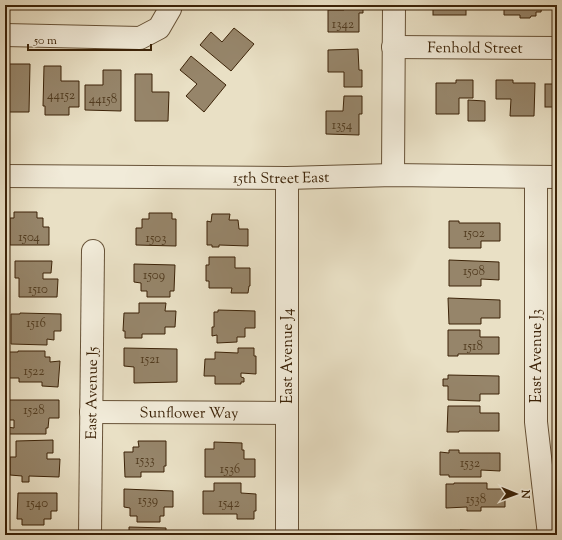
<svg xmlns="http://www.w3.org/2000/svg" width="562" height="540" font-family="'Sorts Mill Goudy',serif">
  <rect width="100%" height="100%" fill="#e9e0c5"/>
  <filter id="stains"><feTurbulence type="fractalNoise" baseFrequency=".005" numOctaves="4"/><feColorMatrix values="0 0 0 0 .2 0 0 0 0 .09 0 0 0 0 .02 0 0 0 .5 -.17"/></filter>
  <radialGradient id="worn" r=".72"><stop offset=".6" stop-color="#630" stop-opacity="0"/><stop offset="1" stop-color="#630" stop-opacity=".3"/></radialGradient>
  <!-- building -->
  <g fill="#96856a" stroke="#3c2308">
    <path d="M 344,5 L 363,5 L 363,13 L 359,13 L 359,32 L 328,32 L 328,10 L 344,10 Z"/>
    <rect x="433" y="5" width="33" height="10"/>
    <path d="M 504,5 L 542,5 L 541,12 L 536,12 L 536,16 L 531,16 L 530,18 L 520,18 L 520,15 L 504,15 Z"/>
    <path d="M 234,28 L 254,44 L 231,71 L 200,45 L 211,32 L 222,42 Z"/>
    <path d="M 358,49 L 359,70 L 362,70 L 362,87 L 344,87 L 344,72 L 328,72 L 328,50 Z"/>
    <path d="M 191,56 L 226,85 L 204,112 L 186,96 L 197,84 L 180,70 Z"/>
    <path d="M 5,64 L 30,64 L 29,112 L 5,112 Z"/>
    <path d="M 44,66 L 61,66 L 61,81 L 79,81 L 79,107 L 69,107 L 69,115 L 45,115 L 45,106 L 43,106 Z"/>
    <path d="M 103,70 L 121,70 L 121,111 L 85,110 L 85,85 L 103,85 Z"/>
    <path d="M 135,74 L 152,74 L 152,92 L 169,92 L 168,121 L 135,121 Z"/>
    <path d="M 456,80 L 473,80 L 473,98 L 459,98 L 459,114 L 436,114 L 436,83 L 456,83 Z"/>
    <path d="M 496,80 L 513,80 L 513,83 L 535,83 L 534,116 L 510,116 L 511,99 L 496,99 Z"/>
    <rect x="545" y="84" width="12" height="23"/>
    <path d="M 344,96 L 362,96 L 362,114 L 359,114 L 359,135 L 326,134 L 326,111 L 343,111 Z"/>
    <path d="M 468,100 L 485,101 L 485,121 L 468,121 Z"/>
    <path d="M 14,212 L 37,212 L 37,218 L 43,218 L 43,227 L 49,227 L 49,245 L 10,245 L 10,218 L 14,218 Z"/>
    <path d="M 149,213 L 172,213 L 172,219 L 176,219 L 176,246 L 136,245 L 136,228 L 142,228 L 142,219 L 149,219 Z"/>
    <path d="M 212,214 L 230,214 L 229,220 L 238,220 L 239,229 L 248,229 L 248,246 L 219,245 L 219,247 L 212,247 L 212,245 L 207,245 L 207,221 L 211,222 Z"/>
    <path d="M 449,221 L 459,221 L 459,223 L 500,223 L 500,241 L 481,241 L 481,248 L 449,248 Z"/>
    <path d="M 209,257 L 235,257 L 235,268 L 250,268 L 250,286 L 249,286 L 248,293 L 231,293 L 232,288 L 209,288 L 209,281 L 206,281 L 206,265 L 209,265 Z"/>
    <path d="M 449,260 L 499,262 L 499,280 L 481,279 L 481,286 L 449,286 Z"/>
    <path d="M 15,261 L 52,261 L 51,273 L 43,273 L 43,279 L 58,279 L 57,297 L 19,297 L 19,278 L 15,278 Z"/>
    <path d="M 134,264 L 175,265 L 174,291 L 170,291 L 170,297 L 147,297 L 147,291 L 141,291 L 141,283 L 134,282 Z"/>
    <path d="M 448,298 L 500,300 L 500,318 L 481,318 L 481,324 L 449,324 Z"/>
    <path d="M 139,303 L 166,303 L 165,311 L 176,311 L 175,327 L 165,327 L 165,334 L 142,334 L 142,338 L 125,338 L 125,331 L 123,331 L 124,313 L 139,313 Z"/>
    <path d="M 218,310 L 255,311 L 255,328 L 245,328 L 245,337 L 237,337 L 237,342 L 217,343 L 217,335 L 212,336 L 212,327 L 214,327 L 214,312 L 218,312 Z"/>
    <path d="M 20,313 L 61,314 L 61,331 L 54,331 L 54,340 L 47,339 L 47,345 L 11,344 L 11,314 L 20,314 Z"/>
    <path d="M 448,330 L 480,330 L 480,337 L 499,337 L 499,354 L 458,354 L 458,356 L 448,356 Z"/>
    <path d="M 124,348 L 177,349 L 177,382 L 134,383 L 134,367 L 124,366 Z"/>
    <path d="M 238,348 L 254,348 L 254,356 L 256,356 L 256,374 L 241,373 L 241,377 L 244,378 L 244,382 L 241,382 L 241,384 L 215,384 L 215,376 L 204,376 L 205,359 L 215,359 L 215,352 L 238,353 Z"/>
    <path d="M 18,351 L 45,351 L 45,357 L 50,357 L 50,362 L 60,361 L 58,387 L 42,386 L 42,382 L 19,382 L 19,378 L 8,378 L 9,352 L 18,352 Z"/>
    <path d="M 448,375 L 499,376 L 499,394 L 480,394 L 480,401 L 448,400 L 448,386 L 443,386 L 443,379 L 448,379 Z"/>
    <path d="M 8,400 L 59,400 L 59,418 L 49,418 L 48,428 L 46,428 L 46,434 L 8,434 L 7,427 L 14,428 L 14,420 L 8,420 Z"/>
    <path d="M 448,406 L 480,406 L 480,413 L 499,413 L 499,431 L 459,431 L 459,432 L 447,432 Z"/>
    <path d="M 53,440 L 53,453 L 47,453 L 47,459 L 60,459 L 59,477 L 29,476 L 29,482 L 22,482 L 22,476 L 10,475 L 10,457 L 16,457 L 16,441 Z"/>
    <path d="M 138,441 L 166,441 L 166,466 L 164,466 L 164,472 L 141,472 L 141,477 L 125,477 L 124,452 L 133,452 L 133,447 L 139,447 Z"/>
    <path d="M 214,442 L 242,443 L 242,450 L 244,450 L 244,459 L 255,459 L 255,477 L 205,477 L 205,449 L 214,449 Z"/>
    <path d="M 449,450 L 459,450 L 459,453 L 500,453 L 500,471 L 481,470 L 481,477 L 449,477 L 449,475 L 440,475 L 440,452 L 449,453 Z"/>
    <path d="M 214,483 L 241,483 L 241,493 L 256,494 L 256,511 L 254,511 L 254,519 L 237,519 L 237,514 L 203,514 L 203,491 L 214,491 Z"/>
    <path d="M 454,483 L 487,483 L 487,489 L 505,489 L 505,507 L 481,507 L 481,511 L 467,511 L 467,507 L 446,508 L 446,484 L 454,484 Z"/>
    <path d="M 124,489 L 173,491 L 173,507 L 164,507 L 164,516 L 160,516 L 160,522 L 137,522 L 137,516 L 130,516 L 130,508 L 124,507 Z"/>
    <path d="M 18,493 L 57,493 L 57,511 L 51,511 L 51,519 L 44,519 L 44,525 L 22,525 L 22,519 L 17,519 Z"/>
    <path d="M 129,527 L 166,528 L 166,535 L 129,535 Z"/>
    <path d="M 460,530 L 513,532 L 512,535 L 461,535 L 460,534 Z"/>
  </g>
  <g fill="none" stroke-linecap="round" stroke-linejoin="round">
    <defs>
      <g id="minor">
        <path d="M 5,35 L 140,38 L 159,28 L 170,9 L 171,5"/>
        <path id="s1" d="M 393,47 L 557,48"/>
        <path d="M 393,175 L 394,5"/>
        <path id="s2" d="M 5,176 L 287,178 L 393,175 L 557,177"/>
        <path d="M 536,177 L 536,422 L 549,535"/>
        <path id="s3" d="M 91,412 L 287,413"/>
        <path id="s4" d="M 90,535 L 93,251"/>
        <path d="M 287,535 L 287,178"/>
      </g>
    </defs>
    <!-- minor casing -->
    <use href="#minor" stroke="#675237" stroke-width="24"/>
    <!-- minor -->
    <use href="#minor" stroke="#f1ebd9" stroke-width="22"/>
  </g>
  <g text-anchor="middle" stroke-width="3" stroke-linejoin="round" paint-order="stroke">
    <!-- number labels -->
    <g font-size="13" fill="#523c20">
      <text x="343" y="28">1342</text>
      <text x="61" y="99">44152</text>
      <text x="103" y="103">44158</text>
      <text x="342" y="129">1354</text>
      <text x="474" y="237">1502</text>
      <text x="29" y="241">1504</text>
      <text x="156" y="242">1503</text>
      <text x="474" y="275">1508</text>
      <text x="154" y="279">1509</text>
      <text x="38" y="293">1510</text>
      <text x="36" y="327">1516</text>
      <text x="473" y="350">1518</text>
      <text x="150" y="363">1521</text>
      <text x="34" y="375">1522</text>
      <text x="34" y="414">1528</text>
      <text x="145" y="464">1533</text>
      <text x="470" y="467">1532</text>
      <text x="230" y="473">1536</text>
      <text x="476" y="503">1538</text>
      <text x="148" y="504">1539</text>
      <text x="37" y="507">1540</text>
      <text x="229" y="507">1542</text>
    </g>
    <!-- street labels -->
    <g font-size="15" fill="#3c2308" stroke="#f1ebd9">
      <text dy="5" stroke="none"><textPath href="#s1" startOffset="82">Fenhold Street</textPath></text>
      <text dy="5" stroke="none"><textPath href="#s2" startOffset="276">15th Street East</textPath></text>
      <text transform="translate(287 356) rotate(-90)" y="5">East Avenue J4</text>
      <text transform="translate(536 356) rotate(-90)" y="5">East Avenue J3</text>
      <text dy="5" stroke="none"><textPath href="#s4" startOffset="142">East Avenue J5</textPath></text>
      <text dy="5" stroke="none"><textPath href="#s3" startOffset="98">Sunflower Way</textPath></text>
    </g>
  </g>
  <!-- margin -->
  <rect width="562" height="540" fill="none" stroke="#e9e0c5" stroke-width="20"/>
  <rect x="6" y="6" width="550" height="528" fill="none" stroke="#3c2308" stroke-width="2"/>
  <rect x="10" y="10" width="542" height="520" fill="none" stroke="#3c2308"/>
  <!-- north arrow -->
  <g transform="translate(516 494) rotate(91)" stroke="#f1ebd9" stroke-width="3" paint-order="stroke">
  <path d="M0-3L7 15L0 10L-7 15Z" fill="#3c2308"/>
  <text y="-6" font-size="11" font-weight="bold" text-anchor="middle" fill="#3c2308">N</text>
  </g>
  <!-- scale -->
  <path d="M28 44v6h123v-6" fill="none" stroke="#3c2308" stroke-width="2"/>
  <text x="34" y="44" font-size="12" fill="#3c2308" stroke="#f1ebd9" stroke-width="3" paint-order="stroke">50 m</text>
  <rect width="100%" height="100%" filter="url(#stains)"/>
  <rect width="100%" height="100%" fill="url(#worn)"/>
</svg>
